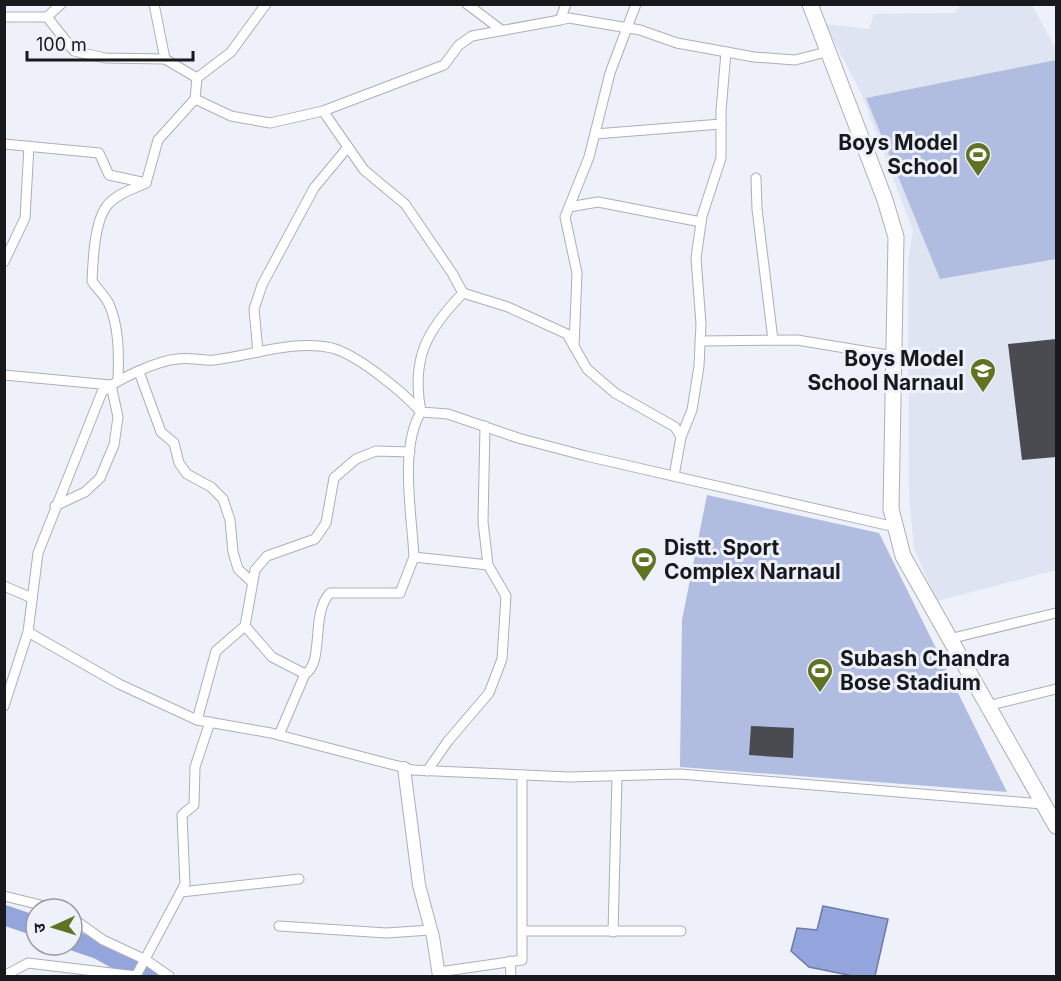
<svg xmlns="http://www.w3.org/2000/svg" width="1061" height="981" font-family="Inter,'Noto Sans Devanagari',sans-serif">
  <rect width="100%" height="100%" fill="#eef1f9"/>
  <!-- built -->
  <path fill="#dfe4f3" d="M 960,5 L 1032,5 L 1056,49 L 1056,570 L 937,601 L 914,549 L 909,495 L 908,261 L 913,231 L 861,93 L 825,24 L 869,29 L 874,14 L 955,13 Z"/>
  <!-- green -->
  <g fill="#b1bce1">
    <path d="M 1056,60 L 1056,259 L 940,279 L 866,98 Z"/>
    <path d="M 707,495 L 879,533 L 1007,792 L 680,767 L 682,620 Z"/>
  </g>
  <!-- water -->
  <path fill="#94a4dc" stroke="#6f7aa2" stroke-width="1.5" d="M 823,906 L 888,919 L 875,976 L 853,976 L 809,967 L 791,951 L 797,928 L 817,930 Z"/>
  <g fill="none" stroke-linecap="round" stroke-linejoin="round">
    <!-- river -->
    <g stroke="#94a4dc" stroke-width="20">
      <path d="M 4,915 L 36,926"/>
      <path d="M 72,940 L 98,949 L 147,976"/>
    </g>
  </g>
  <!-- building -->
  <g fill="#494b51">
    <path d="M 1056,339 L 1056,457 L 1022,460 L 1008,344 Z"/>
    <path d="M 751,726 L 794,728 L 793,758 L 749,755 Z"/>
  </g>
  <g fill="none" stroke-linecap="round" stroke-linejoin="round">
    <defs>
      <g id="minor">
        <path d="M 154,4 L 165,59 L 197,78 L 195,99 L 231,116 L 270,123 L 323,111 L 444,65 L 459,45 L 472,36 L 560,20 L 569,18 L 640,30 L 677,43 L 754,57 L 795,60 L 830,51"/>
        <path d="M 467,4 L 500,29"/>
        <path d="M 4,17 L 47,17 L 74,51 L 105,58 L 165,59"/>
        <path d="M 47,17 L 61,4"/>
        <path d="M 560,20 L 566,4"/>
        <path d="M 197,78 L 231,52 L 266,4"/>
        <path d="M 323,111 L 364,170 L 405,204 L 452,273 L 463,293 C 426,331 411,359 421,412 L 448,414 L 518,438 L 586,456 L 895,527"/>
        <path d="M 595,134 L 721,124"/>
        <path d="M 4,144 L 99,153 L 109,175 L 146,183 L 158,140 L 195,99"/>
        <path d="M 756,178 L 757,209 L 773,340"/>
        <path d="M 569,207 L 598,202 L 701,222"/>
        <path d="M 4,262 L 25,218 L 29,146"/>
        <path d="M 463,293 L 508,307 L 567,334 L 587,369 L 615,393 L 675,427 L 681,437 L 674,476"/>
        <path d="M 700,341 L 797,340 L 894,356"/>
        <path d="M 574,347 L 577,273 L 565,217 L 589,157 L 610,73 L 636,4"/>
        <path d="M 258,352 L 254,309 L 262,285 L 314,188 L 348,147"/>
        <path d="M 139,372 L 161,432 L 174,443 L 179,463 L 187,474 L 211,487 L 223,499 L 230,520 L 233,552 L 238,569 L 252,582"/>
        <path d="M 4,375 L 111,385 L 118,417 L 114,445 L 100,478 L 85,492 L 55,506"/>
        <path d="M 118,379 C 119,354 119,327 109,304 C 105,296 97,289 92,281 C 93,261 94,224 106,207 C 114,195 133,189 146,183"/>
        <path d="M 681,437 L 692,410 L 699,366 L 701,324 L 696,258 L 702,216 L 721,158 L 721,111 L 726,52"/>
        <path d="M 4,586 L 32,598"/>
        <path d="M 245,626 L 272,657 L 305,674"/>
        <path d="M 28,632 L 38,553 L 102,392 C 118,379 156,361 177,359 C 189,357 202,361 214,360 C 251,356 294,339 332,348 C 358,355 403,392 421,412 C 399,448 412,515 414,557 L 488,565"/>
        <path d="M 949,639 L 1056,613"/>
        <path d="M 4,706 L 28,632 L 119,684 L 197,720 L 271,733 L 413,770 L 569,777 L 680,774 L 1042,804"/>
        <path d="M 987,706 L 1056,689"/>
        <path d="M 197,720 L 216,651 L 245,626 L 255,570 L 267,556 L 315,539 L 326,523 L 334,478 L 356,459 L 376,451 L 410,452"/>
        <path d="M 279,735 L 305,674 C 325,662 310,614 330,593 L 400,593 L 414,557"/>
        <path d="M 427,771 L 448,741 L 489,693 L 502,659 L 506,596 L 488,565 L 483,522 L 485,426"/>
        <path d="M 181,892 L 299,879"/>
        <path d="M 4,896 L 57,909"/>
        <path d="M 72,918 L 103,940 L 146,960 L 169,976"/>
        <path d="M 279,926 L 386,933 L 431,930"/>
        <path d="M 522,931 L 681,931"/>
        <path d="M 613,932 L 617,777"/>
        <path d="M 510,961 L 511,976"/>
        <path d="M 439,972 L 522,960 L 522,775"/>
        <path d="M 4,976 L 28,963 L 136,976 L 185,884 L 182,815 L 194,805 L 195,767 L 210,722"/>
      </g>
      <path id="tertiary" d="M 404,768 L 419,885 L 433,937 L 439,976"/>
      <path id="primary" d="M 810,4 L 885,200 L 896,237 L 891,509 L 903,556 L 1056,826"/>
    </defs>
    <!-- minor casing -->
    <use href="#minor" stroke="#adafb7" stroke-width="11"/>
    <!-- tertiary casing -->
    <use href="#tertiary" stroke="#adafb7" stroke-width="14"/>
    <!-- primary casing -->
    <use href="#primary" stroke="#adafb7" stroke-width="17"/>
    <!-- minor -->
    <use href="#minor" stroke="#fff" stroke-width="9"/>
    <!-- tertiary -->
    <use href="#tertiary" stroke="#fff" stroke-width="12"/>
    <!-- primary -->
    <use href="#primary" stroke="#fff" stroke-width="15"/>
  </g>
  <!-- icons -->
  <defs>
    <symbol id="stadium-pin" viewBox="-11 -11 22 30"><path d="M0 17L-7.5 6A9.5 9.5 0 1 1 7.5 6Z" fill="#5f7323" stroke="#eef1f9"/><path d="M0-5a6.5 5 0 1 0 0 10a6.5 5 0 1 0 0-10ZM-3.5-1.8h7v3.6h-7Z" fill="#fff"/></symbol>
    <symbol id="school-pin" viewBox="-11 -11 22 30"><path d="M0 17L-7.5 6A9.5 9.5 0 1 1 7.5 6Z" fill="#5f7323" stroke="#eef1f9"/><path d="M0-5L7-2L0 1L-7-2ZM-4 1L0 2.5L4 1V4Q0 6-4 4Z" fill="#fff"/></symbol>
  </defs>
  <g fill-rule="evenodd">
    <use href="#stadium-pin" x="963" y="140" width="30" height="40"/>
    <use href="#school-pin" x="968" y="356" width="30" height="40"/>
    <use href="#stadium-pin" x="629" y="545" width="30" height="40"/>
    <use href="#stadium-pin" x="805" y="656" width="30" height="40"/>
  </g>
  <g text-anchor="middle" stroke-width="6" stroke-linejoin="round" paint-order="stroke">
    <!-- poi labels -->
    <g font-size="21" font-weight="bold" fill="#18191c" stroke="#eef1f9" text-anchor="end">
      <text x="958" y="150">Boys Model<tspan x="958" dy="24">School</tspan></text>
      <text x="964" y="366">Boys Model<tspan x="964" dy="24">School Narnaul</tspan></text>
      <text x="664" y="555" text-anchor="start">Distt. Sport<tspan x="664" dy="24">Complex Narnaul</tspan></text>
      <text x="840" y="666" text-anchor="start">Subash Chandra<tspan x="840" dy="24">Bose Stadium</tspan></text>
    </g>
  </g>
  <!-- border -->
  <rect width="1061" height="981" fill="none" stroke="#18191c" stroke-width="12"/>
  <!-- north arrow -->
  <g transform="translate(54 927) rotate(266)"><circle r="28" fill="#eef1f9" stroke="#989ba1" stroke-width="1.5"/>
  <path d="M0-4.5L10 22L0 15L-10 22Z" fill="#5f7323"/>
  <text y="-9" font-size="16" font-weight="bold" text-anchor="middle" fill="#18191c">उ</text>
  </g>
  <!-- scale -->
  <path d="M27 51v9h166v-9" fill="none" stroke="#18191c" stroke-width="3"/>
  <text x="36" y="51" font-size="18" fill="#18191c" stroke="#eef1f9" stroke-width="4.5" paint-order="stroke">100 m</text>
</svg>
